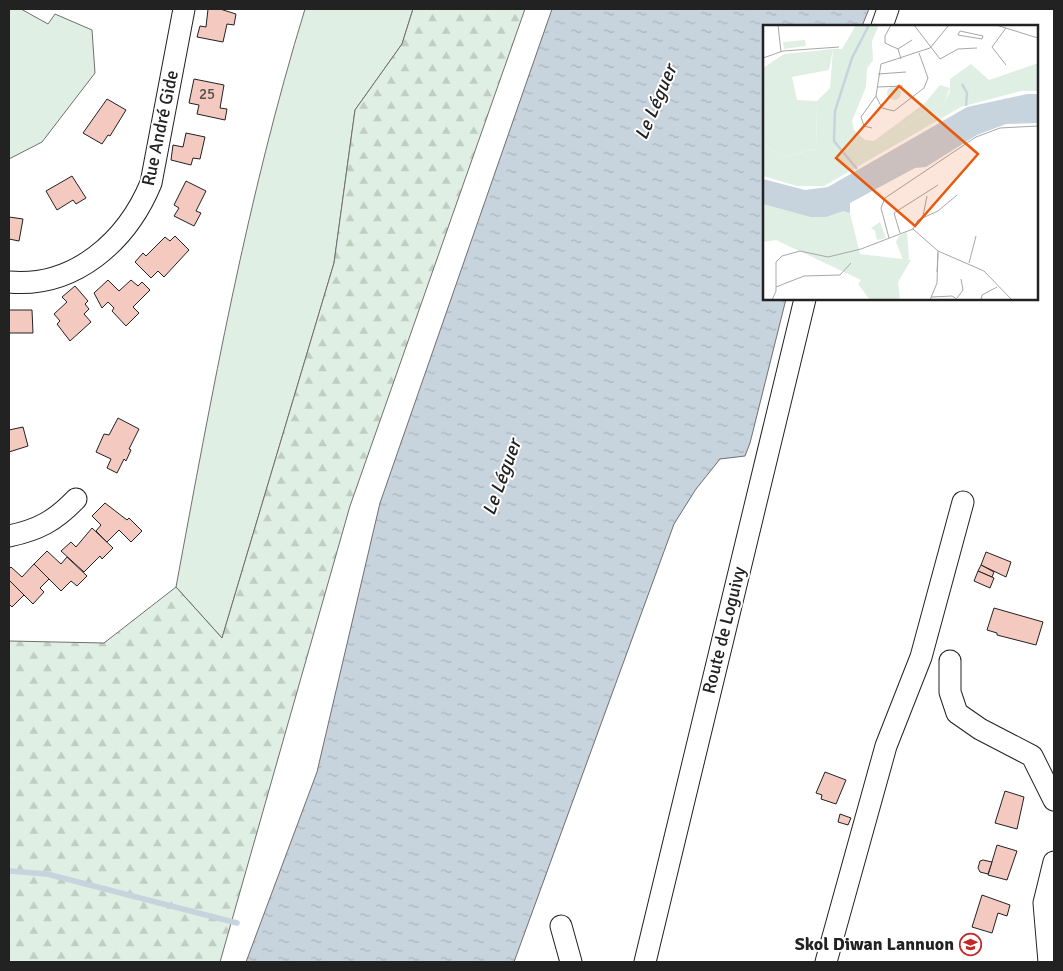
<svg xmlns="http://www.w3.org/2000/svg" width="1063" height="971" font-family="Signika,sans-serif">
  <defs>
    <pattern id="forest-firs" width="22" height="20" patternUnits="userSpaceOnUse" patternTransform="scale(1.25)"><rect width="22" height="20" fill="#e0efe3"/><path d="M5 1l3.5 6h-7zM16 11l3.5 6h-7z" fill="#c0cdc2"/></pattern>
    <pattern id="water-ripples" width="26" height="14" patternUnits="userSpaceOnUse" patternTransform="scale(1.25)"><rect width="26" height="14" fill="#c7d3dd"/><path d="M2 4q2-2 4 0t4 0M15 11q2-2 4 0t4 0" fill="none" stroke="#abb5bd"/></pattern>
  </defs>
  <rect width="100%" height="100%" fill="#fff"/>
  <!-- grass -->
  <g fill="#e0efe3" stroke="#6f6f6f">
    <path d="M 9,9 L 21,9 L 48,24 L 55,14 L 92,30 L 95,73 L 42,142 L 9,159 Z"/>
    <path d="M 305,9 L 413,9 L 402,44 L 355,110 L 334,263 L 222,638 L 176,587 C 212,393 247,198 305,9 Z"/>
  </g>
  <!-- forest -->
  <path fill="url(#forest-firs)" stroke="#6f6f6f" d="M 413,9 L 525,9 L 350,506 L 220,962 L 9,962 L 9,641 L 104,643 L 176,587 L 222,638 L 334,263 L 355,110 L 402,44 Z"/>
  <!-- water -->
  <path fill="url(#water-ripples)" stroke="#6f6f6f" d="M 552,9 L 869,9 L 862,26 L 764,26 L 764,299 L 786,299 L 750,443 L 745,456 L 720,459 L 696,489 L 674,524 L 514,962 L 246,962 L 317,772 L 380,503 Z"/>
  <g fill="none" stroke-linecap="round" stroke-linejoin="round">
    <!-- stream -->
    <path stroke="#c7d3dd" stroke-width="5.5" d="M 9,871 L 47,874 L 237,923"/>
  </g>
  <!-- building -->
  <g fill="#f3c9c0" stroke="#222">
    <path d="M 208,9 L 220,9 L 236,14 L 234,25 L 227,24 L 223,42 L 197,37 L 200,26 L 206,27 Z"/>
    <path d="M 194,79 L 224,85 L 220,108 L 227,109 L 225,120 L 197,114 L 199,105 L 189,103 Z"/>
    <path d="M 107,99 L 126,110 L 110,136 L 108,135 L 102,144 L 83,133 Z"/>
    <path d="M 186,133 L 205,137 L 200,159 L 193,158 L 191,165 L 171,160 L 173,145 L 183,147 Z"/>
    <path d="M 72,176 L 86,198 L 76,204 L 73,200 L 57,210 L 46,191 Z"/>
    <path d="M 186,181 L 206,191 L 196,211 L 201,213 L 194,226 L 174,216 L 179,208 L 174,205 Z"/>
    <path d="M 9,217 L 23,219 L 19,241 L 9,239 Z"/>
    <path d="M 175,236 L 189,250 L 164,277 L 158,271 L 151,278 L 135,262 L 143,253 L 146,256 L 165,237 L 170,241 Z"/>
    <path d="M 108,280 L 119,291 L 131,280 L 138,286 L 142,282 L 150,290 L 133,307 L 139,313 L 126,326 L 112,311 L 114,308 L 108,302 L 102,308 L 94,293 Z"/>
    <path d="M 75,286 L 88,301 L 85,304 L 89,309 L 84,314 L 91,322 L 70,341 L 57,324 L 60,321 L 54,314 L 67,302 L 62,297 Z"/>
    <path d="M 9,310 L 32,310 L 33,333 L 9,333 Z"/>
    <path d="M 118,418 L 139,429 L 129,449 L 131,450 L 126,461 L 124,459 L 117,473 L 107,468 L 111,459 L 96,452 L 104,434 L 109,435 Z"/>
    <path d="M 23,427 L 28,446 L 9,452 L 9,430 Z"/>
    <path d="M 105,503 L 127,520 L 129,518 L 142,531 L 131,542 L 119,530 L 107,542 L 96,531 L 101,525 L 92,516 Z"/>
    <path d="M 92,528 L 113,548 L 102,559 L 100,556 L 84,572 L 61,551 L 71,542 L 76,547 Z"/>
    <path d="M 47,551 L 61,564 L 67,557 L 87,576 L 77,586 L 71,581 L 61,591 L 34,564 Z"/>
    <path d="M 986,552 L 1011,562 L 1006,577 L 981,565 Z"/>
    <path d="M 34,564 L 49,579 L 40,588 L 44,592 L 33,604 L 9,580 L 9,569 L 11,567 L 22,577 Z"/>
    <path d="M 981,565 L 994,572 L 992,577 L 978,571 Z"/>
    <path d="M 978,571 L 994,578 L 990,588 L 974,581 Z"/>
    <path d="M 9,580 L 24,595 L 12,607 L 9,604 Z"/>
    <path d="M 994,608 L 1043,622 L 1036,645 L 997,635 L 997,633 L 987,630 Z"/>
    <path d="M 825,772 L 846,780 L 836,804 L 821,799 L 822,795 L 816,793 Z"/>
    <path d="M 1005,791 L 1024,797 L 1017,829 L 995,823 Z"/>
    <path d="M 840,814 L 851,818 L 848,825 L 838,822 Z"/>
    <path d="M 997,845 L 1017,851 L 1007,880 L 988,875 Z"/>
    <path d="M 983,860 L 992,862 L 988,874 L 980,872 L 978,868 L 980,861 Z"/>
    <path d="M 982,895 L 1010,905 L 1007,916 L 998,913 L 992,933 L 972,927 Z"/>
  </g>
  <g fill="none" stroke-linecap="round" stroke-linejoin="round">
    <defs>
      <g id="minor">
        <path d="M 882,26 L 888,9"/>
        <path d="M 9,282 C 75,288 127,241 151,183 L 184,9"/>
        <path d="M 9,536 C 38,530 55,521 76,499"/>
        <path d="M 950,661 L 950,692 L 957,713 L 980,729 L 1032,756 L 1054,800"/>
        <path d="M 561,926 L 571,962"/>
        <path d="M 645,962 L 805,299"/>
        <path d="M 826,962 L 886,746 L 921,657 L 963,502"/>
        <path d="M 1049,962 L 1044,903 L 1054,862"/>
      </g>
    </defs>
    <!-- minor casing -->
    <use href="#minor" stroke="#222" stroke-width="23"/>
    <!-- minor -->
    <use href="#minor" stroke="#fff" stroke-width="21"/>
  </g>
  <!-- icons -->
  <defs>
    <symbol id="school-ring" viewBox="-11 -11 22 22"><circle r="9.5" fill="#fff" stroke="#c62828" stroke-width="1.5"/><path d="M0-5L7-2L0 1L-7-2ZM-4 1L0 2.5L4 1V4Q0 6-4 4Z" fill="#c62828"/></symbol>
  </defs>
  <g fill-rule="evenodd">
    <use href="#school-ring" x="958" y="932" width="25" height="25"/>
  </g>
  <g text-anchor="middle" stroke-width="4" stroke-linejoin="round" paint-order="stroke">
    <!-- number labels -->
    <g font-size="15" fill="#564c4a">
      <text x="207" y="99">25</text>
    </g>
    <!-- street labels -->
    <g font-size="18" fill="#222" stroke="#fff">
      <text transform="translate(160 128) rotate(-78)" y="6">Rue André Gide</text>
      <text transform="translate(724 630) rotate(-76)" y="6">Route de Loguivy</text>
    </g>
    <!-- poi labels -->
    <g font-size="18" font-weight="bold" fill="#222" stroke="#fff" text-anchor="end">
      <text x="954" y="950">Skol Diwan Lannuon</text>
    </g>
    <!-- water labels -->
    <g font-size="19" font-style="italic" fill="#222" stroke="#fff">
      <text transform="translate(655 102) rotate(-67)" y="7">Le Léguer</text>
      <text transform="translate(501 477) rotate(-70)" y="7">Le Léguer</text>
    </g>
  </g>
  <!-- overview -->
  <g transform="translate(763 25)">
    <rect width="275" height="275" fill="#fff"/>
    <path d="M 42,15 L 43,21 L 21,24 L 20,17 ZM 70,24 L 66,45 L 29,52 L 34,75 L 54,76 L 53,124 L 20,132 L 0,120 L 0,43 L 21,29 ZM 177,60 L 187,63 L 181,78 L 155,92 L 111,122 L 111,116 L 162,78 ZM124 68a7 7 0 1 1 14 0a7 7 0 1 1-14 0Z" fill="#e0efe3"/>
    <path d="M 93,0 L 116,0 L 109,16 L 110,35 L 104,44 L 103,62 L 89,96 L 91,105 L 102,115 L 111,116 L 111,122 L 155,92 L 181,78 L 187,66 L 187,54 L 208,39 L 226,55 L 275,38 L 275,66 L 258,66 L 198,82 L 61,161 L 34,161 L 0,151 L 0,120 L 20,132 L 53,124 L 54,76 L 67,63 L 70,24 L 79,24 ZM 0,179 L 47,192 L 80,186 L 87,188 L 97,229 L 148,235 L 135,257 L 137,275 L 107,275 L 95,259 L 98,255 L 13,215 L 0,217 Z" fill="#e0efe3"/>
    <path d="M 117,197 L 123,213 L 114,215 L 112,206 L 108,203 Z" fill="#e0efe3"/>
    <path d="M 144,207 L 146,234 L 141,237 L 133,217 L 136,211 Z" fill="#e0efe3"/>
    <path d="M 264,69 L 275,69 L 275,98 L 243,99 L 214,110 L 163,142 L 152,143 L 87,178 L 87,188 L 80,186 L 63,192 L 47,192 L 0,179 L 0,154 L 42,165 L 65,162 L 204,82 Z" fill="#c7d3dd"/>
    <path fill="none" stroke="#c7d3dd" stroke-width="2.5" d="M 199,59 L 204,68 L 203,81M 94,144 L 71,116 L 72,86 L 89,33 L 106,0"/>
    <path fill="none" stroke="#a7a7a7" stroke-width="1" d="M 15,0 L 18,27M 128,0 L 122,11 L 122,18 L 135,24 L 138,34M 151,0 L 177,34 L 195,24 L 214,23M 233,0 L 275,13M 243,3 L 229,22 L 243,40M 197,6 L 220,11 L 219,14 L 195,10 ZM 135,24 L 149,15M 0,33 L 20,26 L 76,22M 115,49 L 143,47M 114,62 L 140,61M 113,71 L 119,83 L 131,86 L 161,63 L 165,53 L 156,28M 109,103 L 101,101 L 98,92 L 113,71 L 118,39 L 167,23 L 186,0M 160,191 L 164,171M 150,204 L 155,195 L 175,186 L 194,170M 137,208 L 131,188 L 175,160M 126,213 L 118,183 L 122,173 L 213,112 L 237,103 L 275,101M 175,226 L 221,246 L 249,275M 206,238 L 213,211M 174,247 L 175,228M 13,262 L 41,251 L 77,250 L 88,238M 168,272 L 189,271 L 195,275M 194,273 L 200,265 L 198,254M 9,275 L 13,266 L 13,237 L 19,231 L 37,226 L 65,232 L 98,224 L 150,204 L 175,226 L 174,258 L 167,275M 218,275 L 219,270 L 234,262"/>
    <path fill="#e8590c" fill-opacity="0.15" stroke="#e8590c" stroke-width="2.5" d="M 136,61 L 215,129 L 152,201 L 73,133 Z"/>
    <rect width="275" height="275" fill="none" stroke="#222" stroke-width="2.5"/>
  </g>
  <!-- border -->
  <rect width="1063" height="971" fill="none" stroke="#222222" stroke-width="20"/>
</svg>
